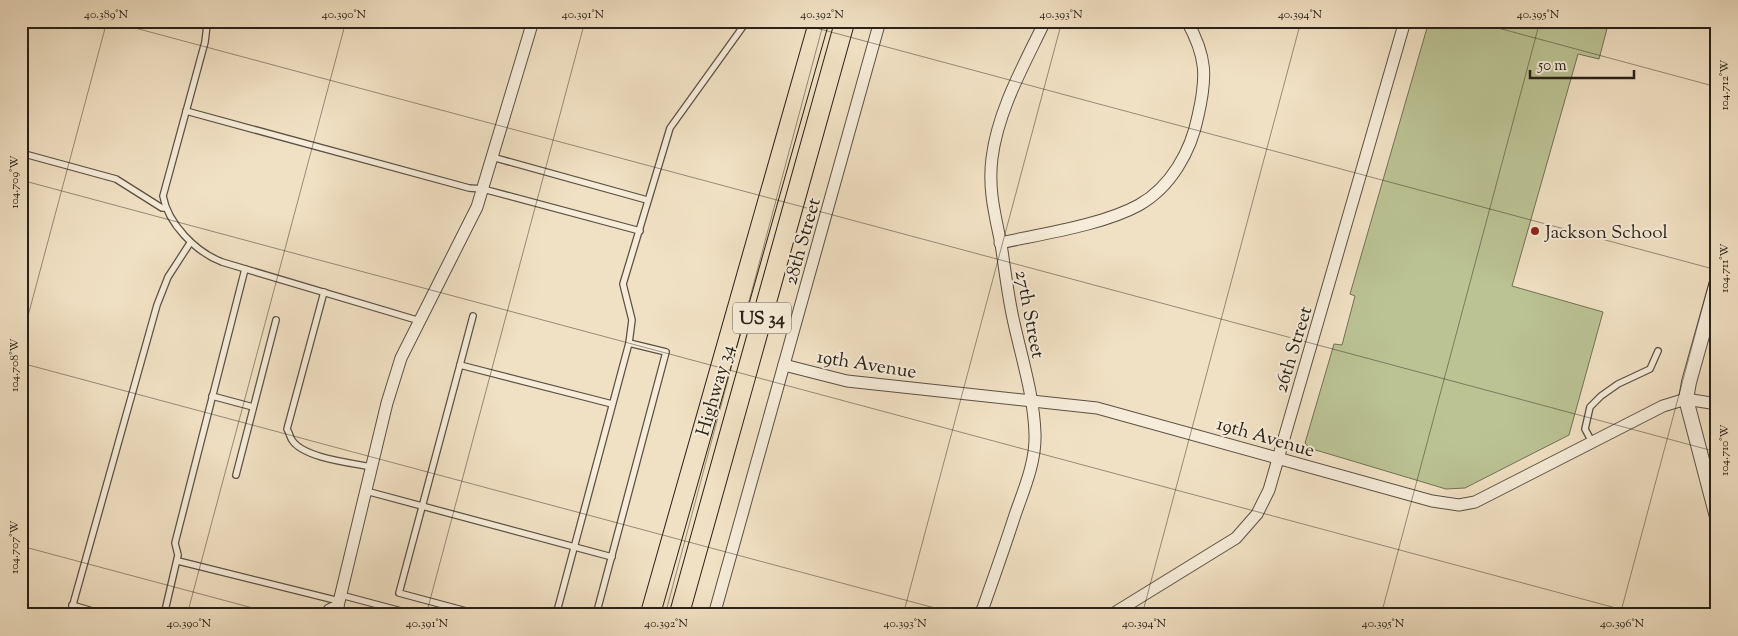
<svg xmlns="http://www.w3.org/2000/svg" width="1738" height="636" font-family="'Sorts Mill Goudy',serif">
  <rect width="100%" height="100%" fill="#f1e1c4"/>
  <filter id="stains"><feTurbulence type="fractalNoise" baseFrequency=".004" numOctaves="4"/><feColorMatrix values="0 0 0 0 .2 0 0 0 0 .09 0 0 0 0 .02 0 0 0 .5 -.17"/></filter>
  <radialGradient id="worn" r=".72"><stop offset=".6" stop-color="#630" stop-opacity="0"/><stop offset="1" stop-color="#630" stop-opacity=".3"/></radialGradient>
  <!-- green -->
  <path fill="#bbc394" stroke="#727256" d="M 1429,21 L 1609,21 L 1599,59 L 1578,54 L 1512,286 L 1603,312 L 1569,435 L 1465,488 L 1446,489 L 1309,448 L 1305,443 L 1334,344 L 1342,345 L 1355,296 L 1350,294 Z"/>
  <g fill="none" stroke-linecap="round" stroke-linejoin="round">
    <defs>
      <g id="service">
        <path d="M 206,21 L 207,25 L 205,42 L 163,196 C 168,224 196,252 222,262 L 420,321"/>
        <path d="M 186,111 L 469,188 L 483,189 L 640,231"/>
        <path d="M 21,153 L 116,179 L 162,208 L 165,208"/>
        <path d="M 492,157 L 647,200"/>
        <path d="M 324,292 L 287,429 C 289,432 290,437 292,440 C 303,458 352,463 372,467"/>
        <path d="M 460,365 L 473,316"/>
        <path d="M 212,396 L 253,407"/>
        <path d="M 1592,442 L 1585,429 L 1590,407 L 1601,396 L 1618,384 L 1650,369 L 1658,351"/>
        <path d="M 236,475 L 276,320"/>
        <path d="M 366,491 L 612,557"/>
        <path d="M 178,561 L 339,601"/>
        <path d="M 341,595 L 416,615"/>
        <path d="M 72,605 L 106,615"/>
        <path d="M 70,615 L 157,305 L 168,277 L 190,243"/>
        <path d="M 164,615 L 178,555 L 175,543 L 245,269"/>
        <path d="M 481,615 L 399,593 L 460,365 L 612,404"/>
        <path d="M 556,615 L 629,343 L 632,320 L 623,284 L 670,128 L 747,21"/>
        <path d="M 596,615 L 666,352 L 629,343"/>
      </g>
      <g id="minor">
        <path d="M 1000,243 C 1041,234 1103,225 1139,205 C 1171,187 1191,151 1198,116 C 1207,77 1207,57 1187,21"/>
        <path d="M 784,365 L 847,381 L 1097,408 L 1432,501 L 1459,505 L 1475,502 L 1663,406 L 1686,399 L 1717,404"/>
        <path d="M 338,606 L 387,403 L 401,358 L 477,207 L 533,21"/>
        <path d="M 327,615 L 329,610 L 338,606"/>
        <path d="M 714,615 L 880,21"/>
        <path d="M 979,615 L 983,608 C 994,577 1005,546 1015,515 C 1024,489 1036,462 1035,434 C 1034,397 1022,359 1014,323 C 1008,297 1005,270 1001,244 C 995,215 988,189 992,158 C 998,110 1024,65 1045,21"/>
        <path d="M 1111,615 L 1236,538 L 1257,514 L 1269,490 L 1405,21"/>
      </g>
      <path id="tertiary" d="M 1717,282 L 1689,382 L 1686,399 L 1717,517"/>
      <g id="trunk">
        <path d="M 650,615 L 819,21"/>
        <path d="M 679,615 L 845,21"/>
      </g>
    </defs>
    <!-- service casing -->
    <use href="#service" stroke="#5b5143" stroke-width="8"/>
    <!-- minor casing -->
    <use href="#minor" stroke="#5b5143" stroke-width="13"/>
    <!-- tertiary casing -->
    <use href="#tertiary" stroke="#5b5143" stroke-width="16"/>
    <!-- trunk casing -->
    <use href="#trunk" stroke="#292118" stroke-width="21"/>
    <!-- service -->
    <use href="#service" stroke="#f6ecd9" stroke-width="5.5"/>
    <!-- minor -->
    <use href="#minor" stroke="#f6ecd9" stroke-width="11"/>
    <!-- tertiary -->
    <use href="#tertiary" stroke="#f6ecd9" stroke-width="14"/>
    <!-- trunk -->
    <use href="#trunk" stroke="#f1e1c4" stroke-width="19"/>
  </g>
  <!-- ticks -->
  <path fill="none" stroke="#292118" stroke-width="1" stroke-opacity="0.45" d="M 109,21 L 1717,452M 790,21 L 1717,270M 1472,21 L 1717,87M 21,180 L 1642,615M 21,342 L 107,21M 21,363 L 961,615M 21,546 L 279,615M 187,615 L 346,21M 426,615 L 585,21M 665,615 L 824,21M 903,615 L 1062,21M 1142,615 L 1301,21M 1381,615 L 1540,21M 1620,615 L 1717,253"/>
  <!-- markers -->
  <circle fill="#8f2418" stroke="#f6ecd9" stroke-width="2" cx="1535" cy="231" r="5"/>
  <g text-anchor="middle" stroke-width="4" stroke-linejoin="round" paint-order="stroke">
    <!-- shield labels -->
    <rect fill="#f6ecd9" stroke="#665e52" stroke-width="1" x="733" y="302.5" width="58" height="31" rx="4"/>
    <g font-size="18" font-weight="bold" fill="#292118">
      <text x="762" y="324">US 34</text>
    </g>
    <!-- poi labels -->
    <g font-size="19" fill="#292118" stroke="#f6ecd9" text-anchor="start">
      <text x="1545" y="238">Jackson School</text>
    </g>
    <!-- street labels -->
    <g font-size="19" fill="#292118" stroke="#f6ecd9">
      <text transform="translate(801 241) rotate(-74)" y="7">28th Street</text>
      <text transform="translate(1031 314) rotate(79)" y="7">27th Street</text>
      <text transform="translate(1292 349) rotate(-73)" y="7">26th Street</text>
      <text transform="translate(867 363) rotate(9)" y="7">19th Avenue</text>
      <text transform="translate(714 390) rotate(-74)" y="7">Highway 34</text>
      <text transform="translate(1266 436) rotate(16)" y="7">19th Avenue</text>
    </g>
  </g>
  <!-- margin -->
  <rect width="1738" height="636" fill="none" stroke="#f1e1c4" stroke-width="55"/>
  <!-- scale -->
  <path d="M1530 70v8h104v-8" fill="none" stroke="#292118" stroke-width="2.5"/>
  <text x="1538" y="70" font-size="15" fill="#292118" stroke="#f6ecd9" stroke-width="4" paint-order="stroke">50 m</text>
  <rect x="28" y="28" width="1682" height="580" fill="none" stroke="#292118" stroke-width="2"/>
  <g font-size="12" text-anchor="middle" fill="#292118">
    <text x="106" y="18">40.389°N</text>
    <text x="344" y="18">40.390°N</text>
    <text x="583" y="18">40.391°N</text>
    <text x="822" y="18">40.392°N</text>
    <text x="1061" y="18">40.393°N</text>
    <text x="1300" y="18">40.394°N</text>
    <text x="1538" y="18">40.395°N</text>
    <text transform="translate(1724 85) rotate(-90)" y="4">104.712°W</text>
    <text transform="translate(14 182) rotate(-90)" y="4">104.709°W</text>
    <text transform="translate(1724 268) rotate(-90)" y="4">104.711°W</text>
    <text transform="translate(14 365) rotate(-90)" y="4">104.708°W</text>
    <text transform="translate(1724 450) rotate(-90)" y="4">104.710°W</text>
    <text transform="translate(14 547) rotate(-90)" y="4">104.707°W</text>
    <text x="189" y="627">40.390°N</text>
    <text x="427" y="627">40.391°N</text>
    <text x="666" y="627">40.392°N</text>
    <text x="905" y="627">40.393°N</text>
    <text x="1144" y="627">40.394°N</text>
    <text x="1383" y="627">40.395°N</text>
    <text x="1622" y="627">40.396°N</text>
  </g>
  <rect width="100%" height="100%" filter="url(#stains)"/>
  <rect width="100%" height="100%" fill="url(#worn)"/>
</svg>
